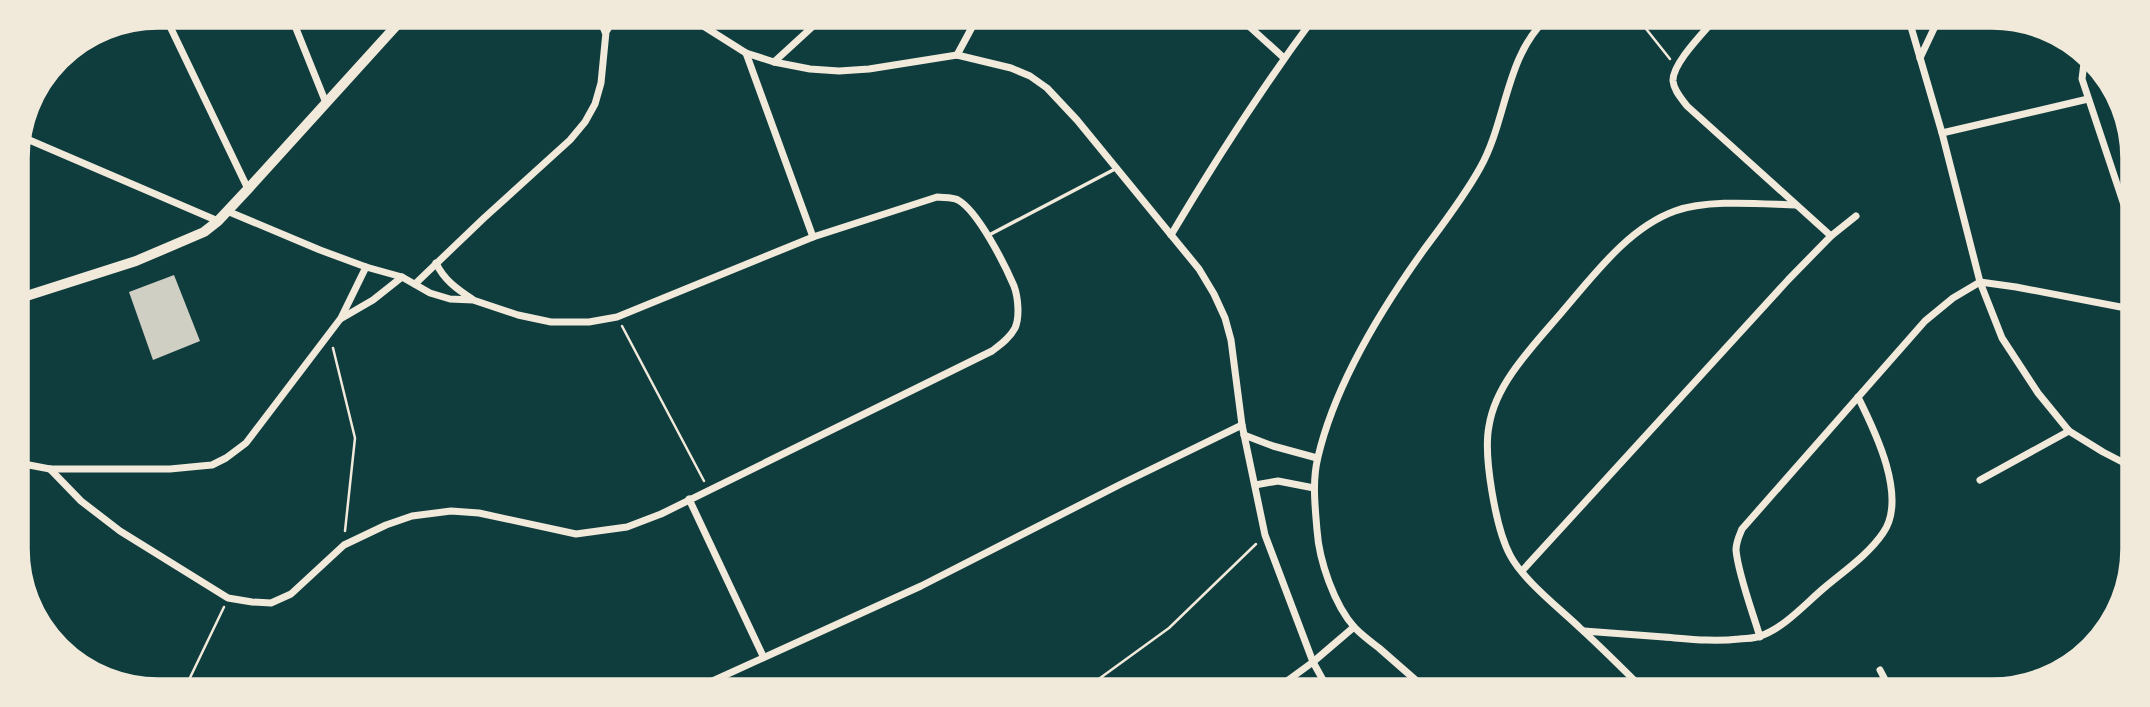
<svg xmlns="http://www.w3.org/2000/svg" width="2150" height="707" font-family="Inter,sans-serif">
  <rect width="100%" height="100%" fill="#0f3d3e"/>
  <!-- building -->
  <path fill="#cfcfc3" d="M 174,275 L 200,341 L 153,360 L 129,292 Z"/>
  <g fill="none" stroke-linecap="round" stroke-linejoin="round">
    <!-- path -->
    <g stroke="#f1e9da" stroke-width="2.5">
      <path d="M 1639,20 L 1670,59"/>
      <path d="M 622,326 L 704,481"/>
      <path d="M 333,348 L 355,438 L 345,531"/>
      <path d="M 18,425 L 26,455"/>
      <path d="M 186,686 L 224,607"/>
      <path d="M 1085,689 L 1169,628 L 1256,544"/>
    </g>
    <!-- service -->
    <path stroke="#f1e9da" stroke-width="3.5" d="M 989,235 L 1115,169"/>
    <!-- minor -->
    <g stroke="#f1e9da" stroke-width="7">
      <path d="M 165,16 L 248,189"/>
      <path d="M 291,16 L 326,103"/>
      <path d="M 599,17 L 605,32"/>
      <path d="M 689,17 L 746,53 L 774,62 L 810,69 L 839,71 L 869,69 L 957,55 L 1011,68 L 1030,76 L 1047,88 L 1077,120 L 1199,269 L 1214,294 L 1225,318 L 1231,340 L 1242,425 L 1265,535 L 1313,662 L 1328,689"/>
      <path d="M 1241,19 L 1284,58"/>
      <path d="M 1714,20 C 1703,33 1672,64 1673,81 C 1674,91 1682,99 1687,106 L 1831,236"/>
      <path d="M 1909,20 L 1942,133 L 1980,282 L 2002,338 L 2038,393 L 2069,431 L 2103,452 L 2130,466"/>
      <path d="M 746,53 L 813,237"/>
      <path d="M 957,55 L 977,18"/>
      <path d="M 2085,55 L 2082,79 L 2127,214 L 2131,233"/>
      <path d="M 1920,58 L 1938,20"/>
      <path d="M 774,62 L 822,18"/>
      <path d="M 22,127 L 26,138"/>
      <path d="M 1942,133 L 2088,99"/>
      <path d="M 20,136 L 218,221"/>
      <path d="M 1171,235 C 1215,161 1262,88 1313,19"/>
      <path d="M 436,263 C 444,280 457,289 472,299"/>
      <path d="M 1980,282 L 2016,287 L 2131,309"/>
      <path d="M 415,284 L 484,218 L 570,140 L 585,122 L 595,104 L 601,83 L 606,32 L 615,17"/>
      <path d="M 342,318 L 373,300 L 402,277"/>
      <path d="M 1244,435 L 1273,446 L 1317,458"/>
      <path d="M 18,466 L 29,465 L 50,469 L 170,469 L 201,466 L 212,465 L 226,458 L 246,443 L 341,318 L 366,267"/>
      <path d="M 50,469 L 81,501 L 120,531 L 228,598 L 252,602 L 271,603 L 291,594 L 344,545 L 386,525 L 412,516 L 451,511 L 479,513 L 576,534 L 627,527 L 661,514 L 992,351 C 1000,345 1010,338 1015,328 C 1020,317 1018,297 1014,286 C 1005,265 978,211 958,200 C 952,197 943,198 937,197 L 813,237 L 617,317 L 589,322 L 551,322 L 518,315 L 473,300 L 450,299 L 430,293 L 402,277 L 366,267 L 320,250 L 227,211"/>
      <path d="M 1980,480 L 2069,431"/>
      <path d="M 1255,485 L 1278,481 L 1314,488"/>
      <path d="M 689,499 L 763,656"/>
      <path d="M 1522,571 L 1788,280 L 1831,236 L 1856,216"/>
      <path d="M 1584,631 C 1611,633 1637,635 1664,637 C 1689,639 1714,642 1739,639 C 1746,638 1754,639 1760,636 C 1784,628 1805,604 1824,588 C 1844,571 1868,555 1883,533 C 1908,498 1875,431 1858,397"/>
      <path d="M 1760,637 C 1753,613 1738,574 1736,550 C 1736,542 1739,536 1742,529 L 1925,321 L 1953,298 L 1980,282"/>
      <path d="M 1880,670 L 1891,691"/>
      <path d="M 2040,676 L 2087,649"/>
      <path d="M 1815,683 L 1819,691"/>
      <path d="M 697,688 L 921,586 L 1121,484 L 1242,425"/>
      <path d="M 1276,689 L 1313,662 L 1354,627"/>
      <path d="M 1427,690 C 1411,676 1395,662 1379,648 C 1371,642 1362,635 1355,628 C 1334,605 1319,560 1317,530 C 1315,506 1312,481 1318,457 C 1335,384 1380,311 1423,251 C 1443,224 1464,197 1480,168 C 1507,120 1505,58 1546,19"/>
      <path d="M 1644,690 C 1623,669 1602,648 1580,628 C 1559,608 1523,580 1510,555 C 1496,529 1483,456 1489,426 C 1492,407 1501,389 1512,373 C 1527,351 1545,332 1562,312 C 1594,275 1628,228 1675,211 C 1708,199 1761,204 1796,205"/>
      <path d="M 1994,691 L 2018,685"/>
    </g>
    <!-- primary -->
    <path stroke="#f1e9da" stroke-width="10" d="M 17,299 L 136,261 L 204,232 L 218,221 L 248,189 L 405,16"/>
  </g>
  <!-- crop -->
  <path d="M0 0H2150V707H0ZM158 28H1992A130 130 0 0 1 2122 158V549A130 130 0 0 1 1992 679H158A130 130 0 0 1 28 549V158A130 130 0 0 1 158 28Z" fill="#f1e9da" fill-rule="evenodd"/>
  <path fill="none" stroke="#f1e9da" stroke-width="3.5" d="M158 28H1992A130 130 0 0 1 2122 158V549A130 130 0 0 1 1992 679H158A130 130 0 0 1 28 549V158A130 130 0 0 1 158 28Z"/>
</svg>
